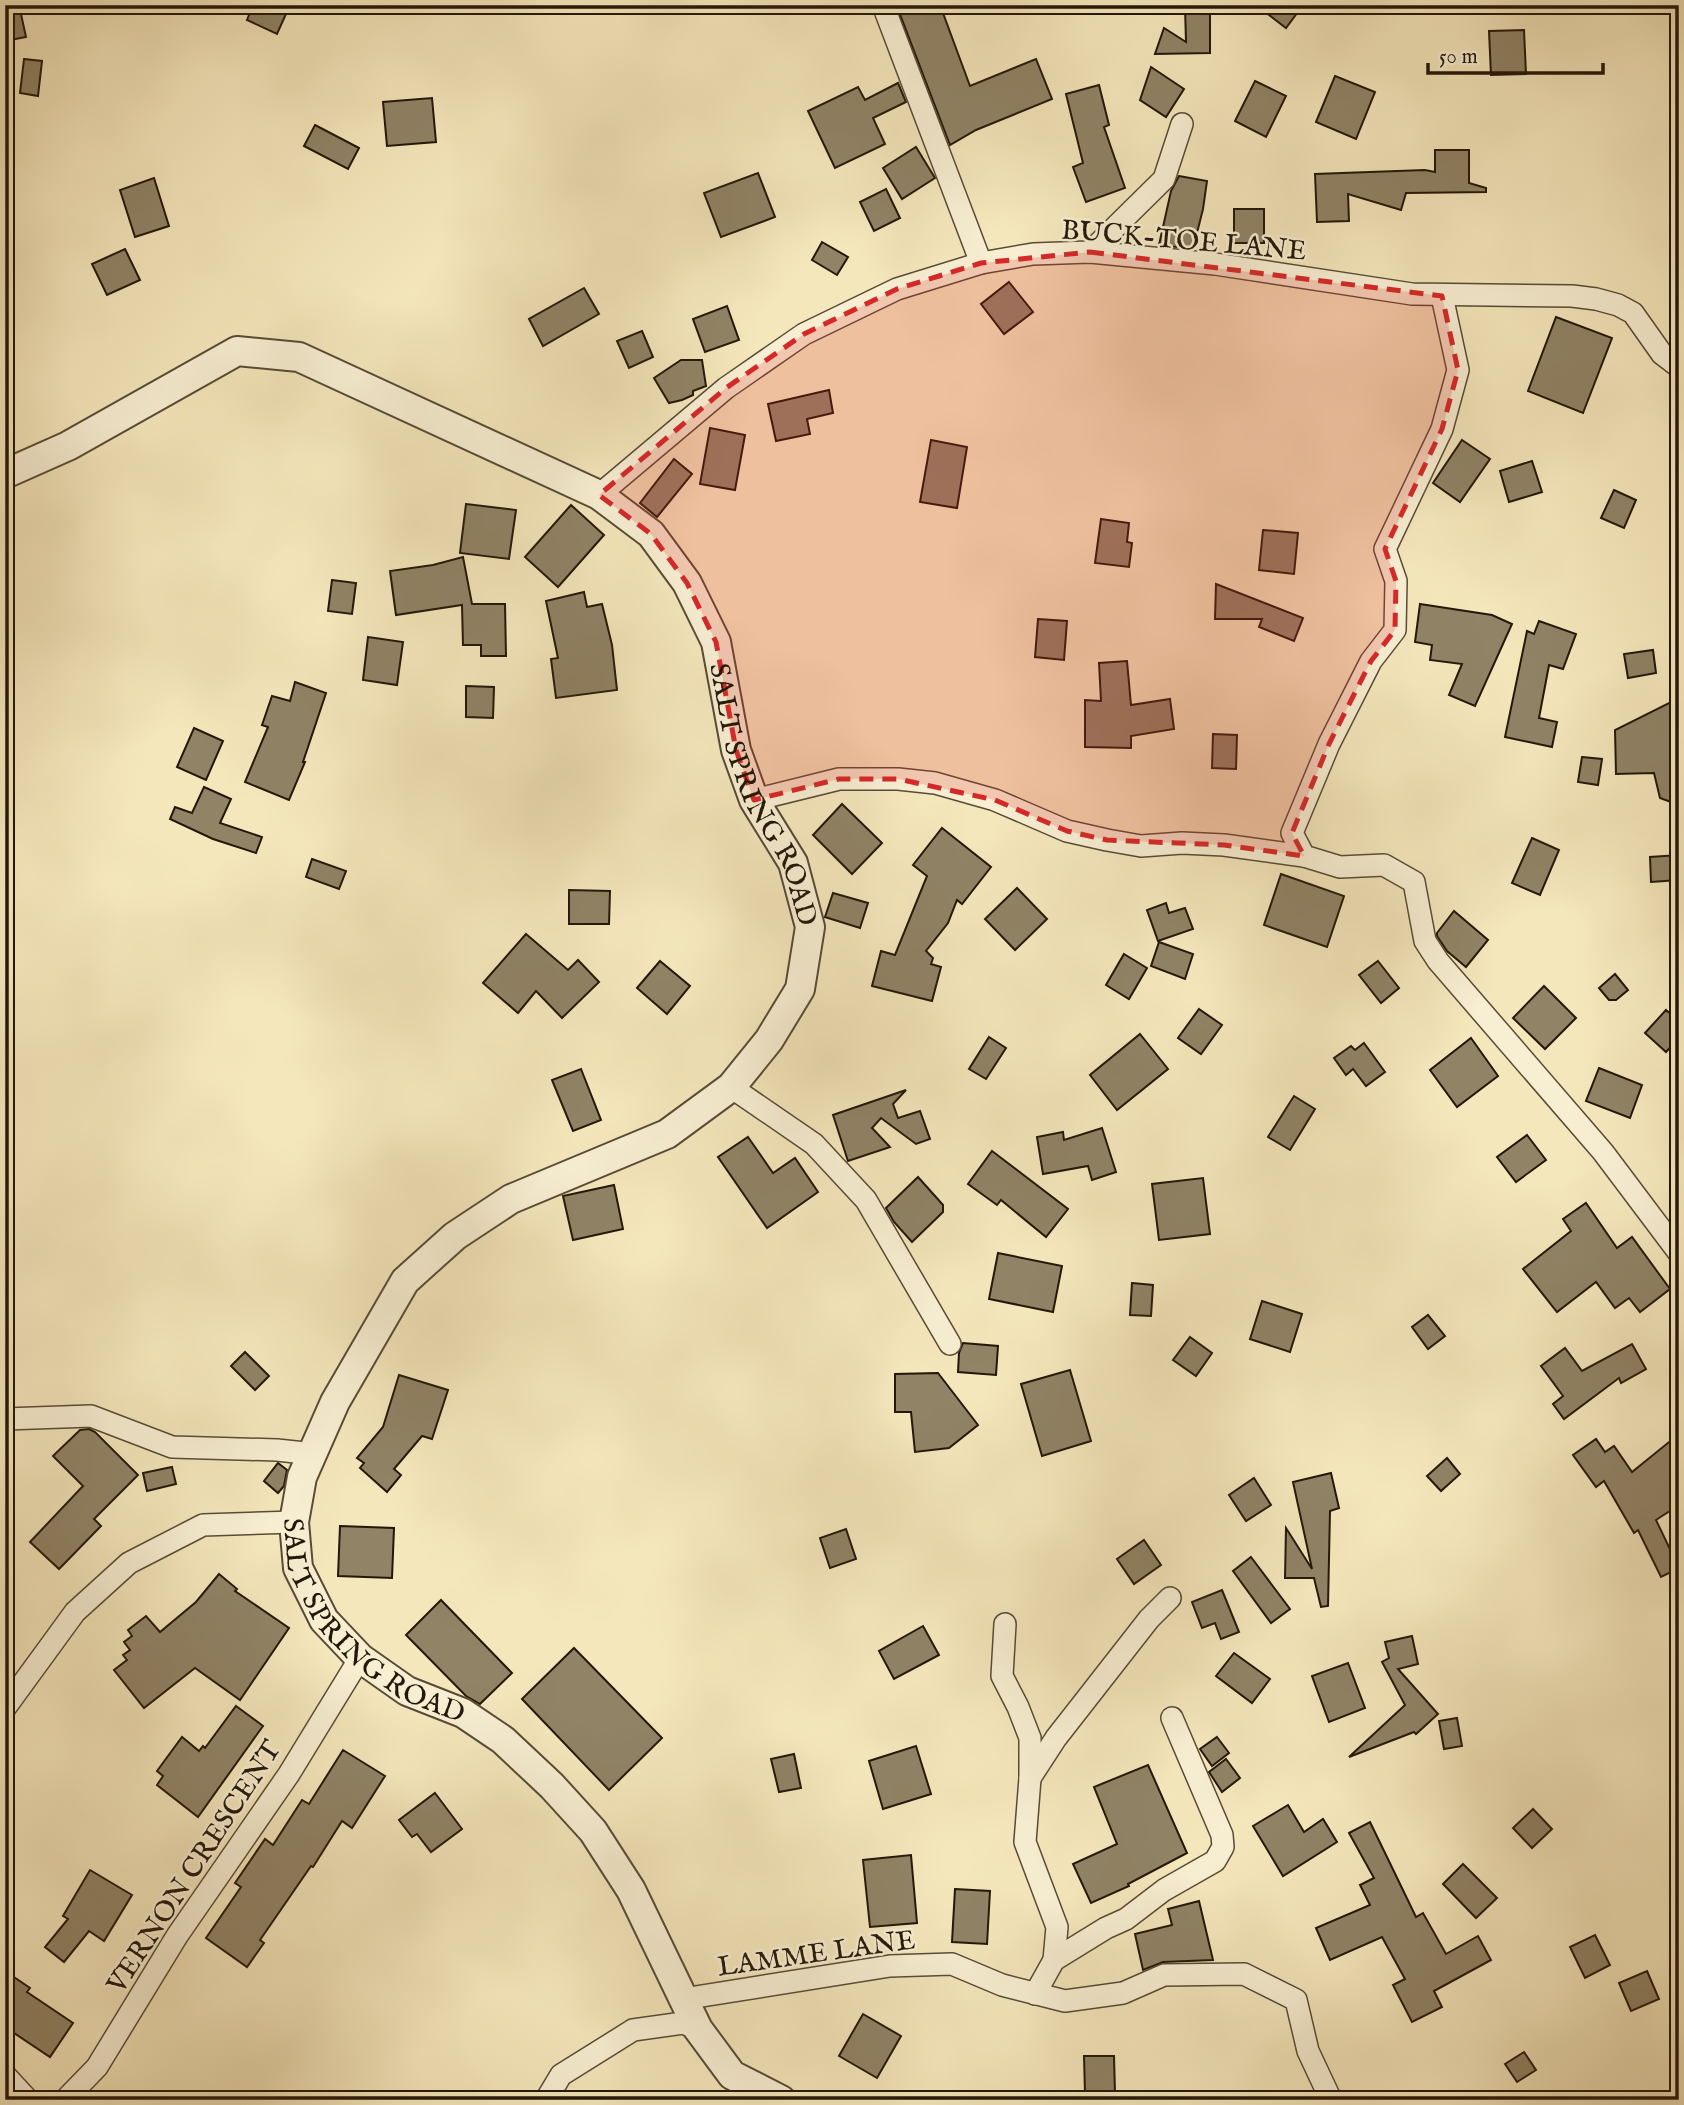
<svg xmlns="http://www.w3.org/2000/svg" width="1684" height="2105" font-family="'IM FELL English',serif">
  <rect width="100%" height="100%" fill="#f5e7bc"/>
  <filter id="stains"><feTurbulence type="fractalNoise" baseFrequency=".00286" numOctaves="4"/><feColorMatrix values="0 0 0 0 .2 0 0 0 0 .09 0 0 0 0 .02 0 0 0 .5 -.17"/></filter>
  <radialGradient id="worn" r=".72"><stop offset=".6" stop-color="#630" stop-opacity="0"/><stop offset="1" stop-color="#630" stop-opacity=".3"/></radialGradient>
  <!-- building -->
  <g fill="#908366" stroke="#231708" stroke-width="2">
    <path d="M 5,5 L 19,5 L 26,37 L 5,41 Z"/>
    <path d="M 253,5 L 290,5 L 277,34 L 247,20 Z"/>
    <path d="M 908,5 L 940,5 L 970,86 L 1036,59 L 1052,99 L 976,130 L 950,145 L 898,9 Z"/>
    <path d="M 1256,5 L 1303,5 L 1286,28 Z"/>
    <path d="M 1185,7 L 1210,7 L 1210,53 L 1155,54 L 1164,28 L 1186,42 Z"/>
    <path d="M 1524,30 L 1526,74 L 1491,75 L 1489,31 Z"/>
    <path d="M 24,59 L 42,61 L 38,96 L 20,93 Z"/>
    <path d="M 1151,67 L 1184,89 L 1166,117 L 1140,100 Z"/>
    <path d="M 1335,76 L 1375,92 L 1356,139 L 1316,122 Z"/>
    <path d="M 1255,81 L 1286,96 L 1266,137 L 1235,121 Z"/>
    <path d="M 898,83 L 906,102 L 873,118 L 885,144 L 835,168 L 808,111 L 858,87 L 865,100 Z"/>
    <path d="M 1099,85 L 1109,125 L 1104,127 L 1125,188 L 1086,202 L 1073,167 L 1083,163 L 1066,94 Z"/>
    <path d="M 432,98 L 436,142 L 387,146 L 383,102 Z"/>
    <path d="M 315,125 L 359,148 L 348,169 L 304,146 Z"/>
    <path d="M 916,147 L 935,178 L 902,199 L 883,168 Z"/>
    <path d="M 1435,150 L 1469,150 L 1469,183 L 1486,188 L 1486,192 L 1406,193 L 1401,210 L 1348,194 L 1349,221 L 1317,222 L 1315,174 L 1425,170 L 1435,172 Z"/>
    <path d="M 758,173 L 775,217 L 721,237 L 704,193 Z"/>
    <path d="M 1179,176 L 1207,181 L 1203,209 L 1193,249 L 1159,245 L 1171,191 Z"/>
    <path d="M 154,178 L 169,226 L 135,237 L 120,190 Z"/>
    <path d="M 886,189 L 900,218 L 874,231 L 860,202 Z"/>
    <rect x="1234" y="209" width="30" height="34"/>
    <path d="M 822,242 L 848,257 L 837,275 L 812,260 Z"/>
    <path d="M 125,249 L 140,280 L 107,295 L 92,264 Z"/>
    <path d="M 1009,282 L 1033,312 L 1004,334 L 981,304 Z"/>
    <path d="M 584,288 L 599,314 L 543,346 L 529,319 Z"/>
    <path d="M 727,306 L 739,340 L 705,352 L 693,319 Z"/>
    <path d="M 1556,317 L 1612,338 L 1583,413 L 1528,391 Z"/>
    <path d="M 642,331 L 653,357 L 629,368 L 617,341 Z"/>
    <path d="M 681,360 L 702,360 L 706,386 L 693,391 L 693,395 L 682,400 L 669,403 L 654,378 Z"/>
    <path d="M 829,390 L 833,413 L 807,419 L 810,434 L 776,441 L 768,404 Z"/>
    <path d="M 710,428 L 745,435 L 735,490 L 700,484 Z"/>
    <path d="M 931,440 L 967,447 L 957,508 L 920,502 Z"/>
    <path d="M 1462,440 L 1490,459 L 1460,502 L 1433,483 Z"/>
    <path d="M 674,459 L 692,474 L 657,517 L 640,503 Z"/>
    <path d="M 1532,461 L 1542,492 L 1509,502 L 1500,471 Z"/>
    <path d="M 1614,490 L 1636,500 L 1624,528 L 1601,518 Z"/>
    <path d="M 466,504 L 516,510 L 509,559 L 460,553 Z"/>
    <path d="M 571,505 L 604,535 L 558,587 L 525,557 Z"/>
    <path d="M 1101,519 L 1129,523 L 1127,542 L 1132,543 L 1129,567 L 1095,563 Z"/>
    <path d="M 1263,530 L 1298,533 L 1294,574 L 1259,570 Z"/>
    <path d="M 463,557 L 472,604 L 505,604 L 506,656 L 481,656 L 481,645 L 463,645 L 462,605 L 396,615 L 390,571 L 433,565 Z"/>
    <path d="M 332,580 L 356,583 L 352,614 L 328,611 Z"/>
    <path d="M 1216,584 L 1303,618 L 1294,641 L 1259,627 L 1262,619 L 1215,619 Z"/>
    <path d="M 584,592 L 587,607 L 602,604 L 612,645 L 617,690 L 556,698 L 551,659 L 558,658 L 546,601 Z"/>
    <path d="M 1420,604 L 1492,615 L 1512,624 L 1475,706 L 1449,695 L 1462,664 L 1430,660 L 1432,645 L 1415,642 Z"/>
    <path d="M 1038,619 L 1067,621 L 1064,660 L 1035,657 Z"/>
    <path d="M 1539,621 L 1576,634 L 1563,669 L 1549,665 L 1539,718 L 1557,722 L 1552,747 L 1505,737 L 1527,631 L 1534,634 Z"/>
    <path d="M 368,637 L 403,642 L 397,685 L 363,680 Z"/>
    <path d="M 1653,650 L 1656,673 L 1628,678 L 1624,654 Z"/>
    <path d="M 1127,661 L 1131,705 L 1170,699 L 1174,729 L 1131,736 L 1131,748 L 1085,747 L 1085,700 L 1101,701 L 1099,663 Z"/>
    <path d="M 295,682 L 326,693 L 303,762 L 305,762 L 289,800 L 245,782 L 268,727 L 262,725 L 272,696 L 290,701 Z"/>
    <path d="M 466,686 L 494,687 L 493,718 L 466,717 Z"/>
    <path d="M 1679,698 L 1679,805 L 1660,798 L 1654,773 L 1616,774 L 1615,730 Z"/>
    <path d="M 194,728 L 223,741 L 206,780 L 177,767 Z"/>
    <path d="M 1213,734 L 1237,735 L 1236,769 L 1212,768 Z"/>
    <path d="M 1582,757 L 1602,759 L 1598,785 L 1578,782 Z"/>
    <path d="M 204,787 L 231,799 L 220,823 L 262,837 L 256,853 L 213,839 L 170,819 L 175,807 L 192,813 Z"/>
    <path d="M 842,804 L 882,843 L 852,874 L 813,835 Z"/>
    <path d="M 942,828 L 991,867 L 962,904 L 957,900 L 948,923 L 926,951 L 933,958 L 931,964 L 941,967 L 932,1001 L 872,986 L 881,951 L 895,955 L 927,876 L 913,865 Z"/>
    <path d="M 1532,838 L 1559,850 L 1540,895 L 1512,883 Z"/>
    <path d="M 1679,855 L 1679,880 L 1651,882 L 1650,857 Z"/>
    <path d="M 312,859 L 346,871 L 339,889 L 306,877 Z"/>
    <path d="M 1281,874 L 1344,896 L 1327,947 L 1264,925 Z"/>
    <path d="M 1017,888 L 1047,919 L 1015,950 L 985,919 Z"/>
    <path d="M 569,890 L 610,891 L 609,924 L 569,924 Z"/>
    <path d="M 833,893 L 868,903 L 860,928 L 825,917 Z"/>
    <path d="M 1166,903 L 1169,913 L 1185,908 L 1193,929 L 1158,941 L 1147,910 Z"/>
    <path d="M 1454,911 L 1488,940 L 1466,967 L 1447,951 L 1437,936 L 1437,933 Z"/>
    <path d="M 526,934 L 568,970 L 578,960 L 599,982 L 562,1018 L 536,991 L 518,1013 L 483,983 Z"/>
    <path d="M 1159,942 L 1193,954 L 1185,979 L 1151,966 Z"/>
    <path d="M 1124,954 L 1147,968 L 1129,999 L 1106,985 Z"/>
    <path d="M 660,961 L 690,986 L 667,1014 L 637,988 Z"/>
    <path d="M 1378,961 L 1399,988 L 1381,1003 L 1359,975 Z"/>
    <path d="M 1615,974 L 1628,990 L 1616,1000 L 1609,1000 L 1599,988 Z"/>
    <path d="M 1544,986 L 1576,1018 L 1545,1049 L 1513,1018 Z"/>
    <path d="M 1199,1009 L 1222,1025 L 1201,1054 L 1178,1038 Z"/>
    <path d="M 1666,1010 L 1679,1021 L 1679,1038 L 1666,1052 L 1645,1033 Z"/>
    <path d="M 1140,1034 L 1168,1069 L 1117,1110 L 1090,1075 Z"/>
    <path d="M 989,1037 L 1006,1048 L 986,1079 L 969,1069 Z"/>
    <path d="M 1471,1038 L 1498,1076 L 1457,1107 L 1430,1070 Z"/>
    <path d="M 1364,1043 L 1385,1072 L 1366,1086 L 1353,1069 L 1346,1075 L 1334,1058 L 1351,1046 L 1355,1050 Z"/>
    <path d="M 1599,1068 L 1642,1085 L 1630,1118 L 1586,1101 Z"/>
    <path d="M 581,1069 L 601,1120 L 573,1131 L 552,1080 Z"/>
    <path d="M 906,1090 L 893,1104 L 898,1118 L 920,1111 L 930,1139 L 916,1144 L 881,1118 L 872,1128 L 890,1147 L 848,1161 L 833,1115 Z"/>
    <path d="M 1294,1096 L 1315,1109 L 1290,1150 L 1268,1137 Z"/>
    <path d="M 1102,1128 L 1116,1172 L 1092,1180 L 1088,1166 L 1043,1174 L 1037,1137 L 1063,1132 L 1064,1140 Z"/>
    <path d="M 1527,1135 L 1546,1160 L 1516,1182 L 1497,1157 Z"/>
    <path d="M 748,1137 L 773,1173 L 795,1158 L 818,1192 L 767,1228 L 718,1157 Z"/>
    <path d="M 992,1151 L 1068,1209 L 1046,1237 L 1001,1200 L 997,1205 L 968,1184 Z"/>
    <path d="M 918,1177 L 943,1205 L 943,1212 L 912,1242 L 894,1222 L 886,1208 Z"/>
    <path d="M 1203,1178 L 1210,1234 L 1159,1240 L 1152,1184 Z"/>
    <path d="M 614,1185 L 623,1229 L 573,1240 L 563,1196 Z"/>
    <path d="M 1586,1203 L 1617,1248 L 1632,1237 L 1670,1289 L 1640,1312 L 1629,1298 L 1615,1308 L 1596,1282 L 1557,1312 L 1523,1269 L 1571,1231 L 1563,1219 Z"/>
    <path d="M 998,1253 L 1062,1266 L 1053,1312 L 989,1299 Z"/>
    <path d="M 1132,1283 L 1153,1285 L 1151,1316 L 1130,1315 Z"/>
    <path d="M 1262,1301 L 1302,1314 L 1290,1352 L 1250,1339 Z"/>
    <path d="M 1428,1315 L 1445,1336 L 1428,1349 L 1412,1327 Z"/>
    <path d="M 1190,1337 L 1212,1353 L 1196,1376 L 1173,1360 Z"/>
    <path d="M 963,1343 L 998,1346 L 996,1375 L 958,1372 L 959,1353 Z"/>
    <path d="M 1632,1344 L 1646,1369 L 1621,1383 L 1619,1378 L 1564,1419 L 1553,1404 L 1563,1396 L 1541,1366 L 1565,1348 L 1582,1371 Z"/>
    <path d="M 245,1352 L 269,1376 L 255,1390 L 231,1366 Z"/>
    <path d="M 1070,1370 L 1091,1441 L 1042,1456 L 1021,1384 Z"/>
    <path d="M 938,1373 L 978,1425 L 949,1448 L 915,1452 L 911,1412 L 895,1412 L 895,1374 Z"/>
    <path d="M 399,1375 L 448,1390 L 432,1439 L 422,1436 L 394,1469 L 401,1475 L 387,1492 L 360,1468 L 364,1463 L 357,1458 L 383,1427 Z"/>
    <path d="M 89,1429 L 95,1432 L 138,1475 L 94,1519 L 101,1526 L 59,1569 L 30,1542 L 83,1486 L 53,1456 L 80,1430 Z"/>
    <path d="M 1679,1434 L 1679,1505 L 1656,1520 L 1679,1568 L 1661,1577 L 1638,1530 L 1634,1533 L 1604,1481 L 1596,1487 L 1573,1455 L 1596,1439 L 1605,1452 L 1614,1446 L 1632,1472 Z"/>
    <path d="M 1447,1458 L 1460,1474 L 1441,1491 L 1427,1476 Z"/>
    <path d="M 278,1463 L 287,1470 L 284,1486 L 278,1493 L 264,1481 Z"/>
    <path d="M 172,1467 L 176,1484 L 147,1491 L 143,1473 Z"/>
    <path d="M 1331,1473 L 1339,1508 L 1330,1511 L 1328,1606 L 1321,1607 L 1314,1578 L 1285,1578 L 1286,1528 L 1312,1569 L 1293,1482 Z"/>
    <path d="M 1254,1478 L 1271,1505 L 1246,1521 L 1229,1495 Z"/>
    <path d="M 340,1526 L 394,1528 L 392,1578 L 338,1576 Z"/>
    <path d="M 846,1529 L 856,1559 L 830,1568 L 820,1538 Z"/>
    <path d="M 1144,1540 L 1161,1565 L 1134,1584 L 1117,1559 Z"/>
    <path d="M 1251,1557 L 1290,1609 L 1271,1623 L 1233,1571 Z"/>
    <path d="M 219,1574 L 237,1589 L 235,1591 L 289,1628 L 240,1700 L 195,1668 L 144,1708 L 114,1670 L 127,1660 L 123,1655 L 130,1650 L 124,1642 L 132,1636 L 128,1630 L 146,1616 L 160,1632 L 196,1602 Z"/>
    <path d="M 1222,1590 L 1239,1632 L 1221,1639 L 1215,1623 L 1202,1628 L 1192,1602 Z"/>
    <path d="M 441,1600 L 512,1673 L 480,1704 L 466,1696 L 406,1635 Z"/>
    <path d="M 923,1626 L 939,1655 L 894,1679 L 879,1651 Z"/>
    <path d="M 1412,1636 L 1418,1664 L 1398,1669 L 1438,1714 L 1416,1734 L 1414,1732 L 1349,1757 L 1405,1705 L 1382,1662 L 1389,1658 L 1385,1642 Z"/>
    <path d="M 574,1648 L 662,1738 L 609,1790 L 522,1699 Z"/>
    <path d="M 1234,1653 L 1270,1679 L 1252,1703 L 1216,1676 Z"/>
    <path d="M 1348,1663 L 1365,1708 L 1329,1722 L 1312,1676 Z"/>
    <path d="M 236,1706 L 263,1726 L 198,1817 L 157,1785 L 163,1776 L 157,1771 L 182,1737 L 199,1751 L 203,1746 L 205,1748 Z"/>
    <path d="M 1457,1718 L 1462,1746 L 1444,1749 L 1439,1721 Z"/>
    <path d="M 1217,1737 L 1229,1753 L 1212,1766 L 1200,1749 Z"/>
    <path d="M 916,1746 L 931,1794 L 883,1809 L 869,1761 Z"/>
    <path d="M 343,1750 L 385,1776 L 352,1828 L 342,1821 L 313,1867 L 311,1866 L 260,1940 L 264,1943 L 247,1967 L 206,1938 L 241,1887 L 235,1883 L 265,1839 L 273,1845 L 302,1800 L 309,1804 Z"/>
    <path d="M 794,1754 L 801,1788 L 779,1792 L 771,1759 Z"/>
    <path d="M 1226,1759 L 1240,1778 L 1222,1792 L 1209,1772 Z"/>
    <path d="M 1148,1765 L 1187,1853 L 1128,1884 L 1129,1886 L 1091,1903 L 1073,1864 L 1117,1844 L 1094,1787 Z"/>
    <path d="M 435,1793 L 462,1829 L 431,1852 L 417,1834 L 412,1837 L 399,1820 Z"/>
    <path d="M 1288,1805 L 1304,1832 L 1323,1819 L 1337,1842 L 1283,1876 L 1253,1826 Z"/>
    <path d="M 1533,1809 L 1552,1829 L 1532,1848 L 1513,1828 Z"/>
    <path d="M 1370,1822 L 1416,1917 L 1423,1913 L 1446,1954 L 1478,1936 L 1491,1960 L 1434,1991 L 1442,2007 L 1412,2022 L 1393,1985 L 1405,1979 L 1382,1937 L 1330,1960 L 1316,1928 L 1370,1905 L 1360,1885 L 1374,1878 L 1349,1833 Z"/>
    <path d="M 911,1855 L 917,1923 L 870,1927 L 863,1860 Z"/>
    <path d="M 1463,1864 L 1497,1898 L 1476,1918 L 1443,1884 Z"/>
    <path d="M 90,1870 L 132,1895 L 104,1941 L 89,1931 L 64,1962 L 45,1947 L 68,1919 L 63,1916 Z"/>
    <path d="M 955,1889 L 990,1891 L 987,1944 L 952,1942 Z"/>
    <path d="M 1199,1901 L 1213,1960 L 1163,1962 L 1143,1970 L 1135,1934 L 1172,1925 L 1168,1909 Z"/>
    <path d="M 1595,1935 L 1610,1965 L 1585,1978 L 1570,1947 Z"/>
    <path d="M 5,1971 L 30,1988 L 27,1992 L 73,2023 L 50,2057 L 5,2027 Z"/>
    <path d="M 1647,1971 L 1659,1999 L 1631,2011 L 1619,1983 Z"/>
    <path d="M 863,2014 L 901,2036 L 877,2078 L 839,2056 Z"/>
    <path d="M 1524,2052 L 1536,2070 L 1517,2082 L 1505,2064 Z"/>
    <path d="M 1084,2056 L 1114,2056 L 1115,2093 L 1085,2094 Z"/>
  </g>
  <g fill="none" stroke-linecap="round" stroke-linejoin="round">
    <defs>
      <g id="minor">
        <path d="M 883,5 L 981,263"/>
        <path d="M 1090,252 L 1164,179 L 1182,124"/>
        <path d="M 1442,296 L 1458,370 L 1442,429 L 1385,549 L 1396,581 L 1395,630 L 1371,661 L 1329,744 L 1292,833 L 1304,856 L 1340,867 L 1384,865 L 1414,882 L 1425,941 L 1438,961 L 1603,1152 L 1679,1253"/>
        <path d="M 599,495 L 726,388 L 804,334 L 897,289 L 981,263 L 1033,254 L 1090,252 L 1215,264 L 1412,294 L 1572,296 L 1596,299 L 1618,305 L 1633,313 L 1662,354 L 1679,367"/>
        <path d="M 754,800 L 839,779 L 898,779 L 935,783 L 995,800 L 1067,831 L 1107,840 L 1141,846 L 1182,843 L 1224,845 L 1304,856"/>
        <path d="M 731,1087 L 814,1144 L 866,1200 L 950,1344"/>
        <path d="M 5,1419 L 91,1416 L 172,1447 L 277,1450 L 314,1454"/>
        <path d="M 1005,1624 L 1002,1676 L 1018,1707 L 1030,1738 L 1030,1778 L 1025,1842 L 1057,1927 L 1054,1960 L 1035,1994"/>
        <path d="M 5,1708 L 75,1612 L 129,1563 L 203,1525 L 294,1522"/>
        <path d="M 1030,1778 L 1056,1738 L 1149,1619 L 1170,1598"/>
        <path d="M 1054,1960 L 1106,1928 L 1126,1919 L 1164,1890 L 1215,1861 L 1223,1847 L 1222,1835 L 1172,1718"/>
        <path d="M 683,1999 L 890,1966 L 952,1964 L 1002,1985 L 1065,2001 L 1123,1993 L 1164,1975 L 1244,1974 L 1296,2000 L 1308,2051 L 1331,2100"/>
        <path d="M 5,2075 L 28,2100"/>
        <path d="M 65,2100 L 97,2067 L 177,1936 L 289,1774 L 360,1658"/>
        <path d="M 546,2100 L 561,2075 L 633,2030 L 683,2023 L 698,2029"/>
      </g>
      <g id="tertiary">
        <path id="s1" d="M 5,474 L 68,446 L 237,351 L 299,357 L 599,495 L 651,534 L 687,583 L 716,642 L 736,750 L 754,800 L 793,863 L 810,927 L 800,989 L 769,1040 L 731,1087 L 667,1134 L 511,1199 L 455,1236 L 405,1281 L 335,1402 L 302,1477 L 294,1522 L 298,1568 L 324,1620 L 360,1658 L 407,1691 L 463,1713 L 503,1740 L 552,1786 L 593,1831 L 631,1890 L 698,2029 L 732,2075 L 781,2100"/>
      </g>
    </defs>
    <!-- minor casing -->
    <use href="#minor" stroke="#584b35" stroke-width="24"/>
    <!-- tertiary casing -->
    <use href="#tertiary" stroke="#584b35" stroke-width="32"/>
    <!-- minor -->
    <use href="#minor" stroke="#f8efd3" stroke-width="21"/>
    <!-- tertiary -->
    <use href="#tertiary" stroke="#f8efd3" stroke-width="28"/>
  </g>
  <!-- marked area -->
  <path fill="#d62828" fill-opacity="0.2" stroke="#d62828" stroke-width="5" stroke-dasharray="14 9" stroke-linejoin="round" d="M 1090,252 L 1442,296 L 1458,370 L 1442,429 L 1385,549 L 1396,581 L 1395,630 L 1371,661 L 1329,744 L 1292,833 L 1304,856 L 1224,845 L 1107,840 L 1067,831 L 995,800 L 898,779 L 839,779 L 754,800 L 736,750 L 716,642 L 687,583 L 651,534 L 599,495 L 726,388 L 804,334 L 897,289 L 981,263 Z"/>
  <g text-anchor="middle" stroke-width="5" stroke-linejoin="round" paint-order="stroke">
    <!-- street labels -->
    <g font-size="28" fill="#231708" stroke="#f8efd3">
      <text transform="translate(1184 239) rotate(5)" y="10">BUCK-TOE LANE</text>
      <text dy="10" stroke="none"><textPath href="#s1" startOffset="1008">SALT SPRING ROAD</textPath></text>
      <text dy="10" stroke="none"><textPath href="#s1" startOffset="2119">SALT SPRING ROAD</textPath></text>
      <text transform="translate(193 1866) rotate(-57)" y="10">VERNON CRESCENT</text>
      <text transform="translate(816 1952) rotate(-8)" y="10">LAMME LANE</text>
    </g>
  </g>
  <!-- margin -->
  <rect width="1684" height="2105" fill="none" stroke="#f5e7bc" stroke-width="28"/>
  <rect x="7" y="7" width="1670" height="2091" fill="none" stroke="#231708" stroke-width="3.5"/>
  <rect x="14" y="14" width="1656" height="2077" fill="none" stroke="#231708" stroke-width="2"/>
  <!-- scale -->
  <path d="M1428 63v10h175v-10" fill="none" stroke="#231708" stroke-width="3.5"/>
  <text x="1439" y="63" font-size="21" fill="#231708" stroke="#f8efd3" stroke-width="5" paint-order="stroke">50 m</text>
  <rect width="100%" height="100%" filter="url(#stains)"/>
  <rect width="100%" height="100%" fill="url(#worn)"/>
</svg>
